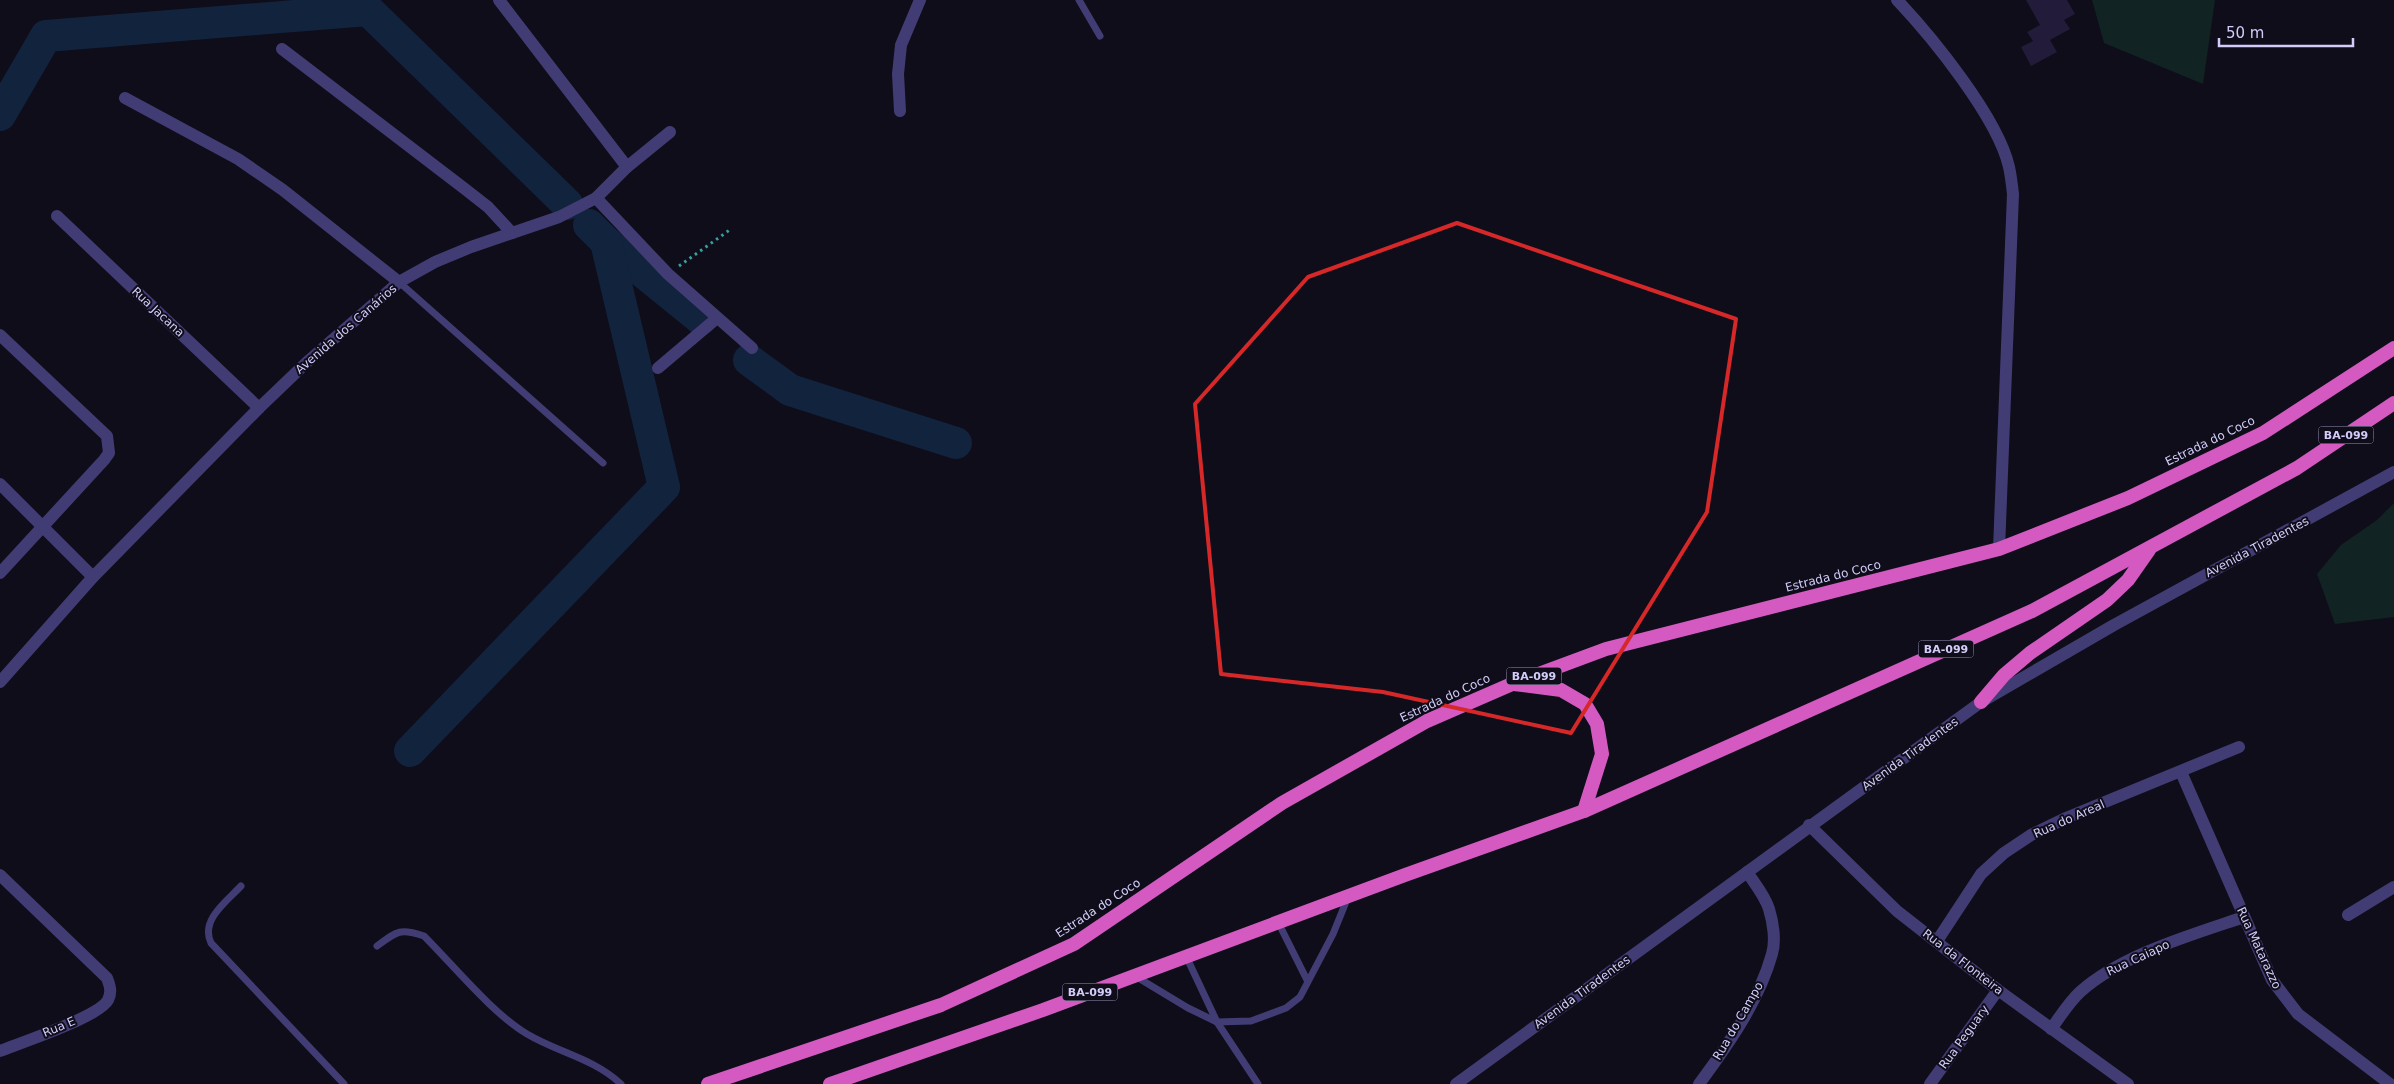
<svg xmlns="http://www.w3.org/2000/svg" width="2394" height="1084" font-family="'DejaVu Sans',sans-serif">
  <rect width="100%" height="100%" fill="#0f0d1a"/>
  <!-- green -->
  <g fill="#112323">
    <path d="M 2092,0 L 2215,0 L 2203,84 L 2104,43 Z"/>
    <path d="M 2394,503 L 2394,617 L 2335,624 L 2317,574 L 2341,545 L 2377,520 Z"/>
  </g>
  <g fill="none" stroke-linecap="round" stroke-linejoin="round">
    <!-- river -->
    <g stroke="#12233e" stroke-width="32">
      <path d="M 0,115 L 46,36 L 368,10 L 567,204"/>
      <path d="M 606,242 L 701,319"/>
      <path d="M 749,360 L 790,390 L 956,443"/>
      <path d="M 410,751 L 664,487 L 606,242 L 589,225"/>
    </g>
  </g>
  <!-- building -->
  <path fill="#221b39" d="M 2026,0 L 2067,0 L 2075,14 L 2064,20 L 2070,29 L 2050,40 L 2057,52 L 2031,66 L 2021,47 L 2033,41 L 2027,32 L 2040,25 Z"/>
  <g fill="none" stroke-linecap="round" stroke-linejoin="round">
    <!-- path -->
    <path stroke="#3a9f9c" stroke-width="3" stroke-dasharray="2.5 4" stroke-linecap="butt" d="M 679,266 L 731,229"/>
    <!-- service -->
    <g stroke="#413d74" stroke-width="7">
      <path d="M 1079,0 L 1100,36"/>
      <path d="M 399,282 L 603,463"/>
      <path d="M 241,886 C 227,901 200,920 211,943 L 344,1084"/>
      <path d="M 1278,922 L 1307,980"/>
      <path d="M 377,946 C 397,931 400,928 424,936 C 453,965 493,1014 527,1034 C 559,1053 593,1058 621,1084"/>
      <path d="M 1186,956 L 1217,1022 L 1258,1084"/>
      <path d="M 1135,976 L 1188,1008 L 1217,1022 L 1251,1021 L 1286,1008 L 1300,997 L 1333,934 L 1348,897"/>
    </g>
    <!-- minor -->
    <g stroke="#413d74" stroke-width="12">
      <path d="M 499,0 L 627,167"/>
      <path d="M 1897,0 C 1932,37 1998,118 2009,167 C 2011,176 2012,185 2013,194 L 1999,549"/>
      <path d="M 282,49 L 465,189 L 488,207 L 512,233"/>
      <path d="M 125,98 L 238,159 L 283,190 L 399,282"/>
      <path d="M 900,111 L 898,74 L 901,45 L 920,0"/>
      <path d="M 596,198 L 668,274 L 752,348"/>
      <path d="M 57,216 L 259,408"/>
      <path d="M 0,335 L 107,436 L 109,453 L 104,460 L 0,573"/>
      <path d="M 658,368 L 717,318"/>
      <path d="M 0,484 L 93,577"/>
      <path d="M 0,682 L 93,577 L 259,408 L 306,363 L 399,282 L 435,262 L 471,247 L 559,217 L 596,198 L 627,167 L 670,132"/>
      <path d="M 2181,772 L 2272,980 L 2298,1014 L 2390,1084"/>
      <path d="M 1809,825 L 1897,911 L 1998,990 L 2128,1084"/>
      <path d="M 0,875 L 107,978 C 110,986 112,992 108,1000 C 99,1017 20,1043 0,1051"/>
      <path d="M 2348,915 L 2394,887"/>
      <path d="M 1937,941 L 1981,874 L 2004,853 L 2031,835 L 2066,818 L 2239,747"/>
      <path d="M 2051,1029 C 2060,1017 2069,1002 2080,992 C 2121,955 2191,935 2244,917"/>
      <path d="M 1699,1084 C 1728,1045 1759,1001 1772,954 C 1776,941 1773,922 1769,909 C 1765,896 1755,884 1747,872"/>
      <path d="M 1930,1084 L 1998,990"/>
    </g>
    <!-- tertiary -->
    <path stroke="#413d74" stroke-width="12" d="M 1456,1084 L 1981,702 L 2114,625 L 2394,472"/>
    <!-- trunk -->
    <g stroke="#d45ac2" stroke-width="14">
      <path d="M 1514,684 L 1561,690 L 1585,704 L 1597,724 L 1602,754 L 1584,811"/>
      <path d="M 1981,702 L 2004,675 L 2030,653 L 2107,600 L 2128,580 L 2149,550"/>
      <path d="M 708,1084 L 941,1005 L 1074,944 L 1282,803 L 1427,721 L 1512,684 L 1606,649 L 1999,549 L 2128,498 L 2263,433 L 2394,348"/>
      <path d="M 830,1084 L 1043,1010 L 1405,875 L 1584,811 L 2032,611 L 2297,468 L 2394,403"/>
    </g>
  </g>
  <!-- marked area -->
  <path fill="none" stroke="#d62828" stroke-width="4" stroke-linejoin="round" d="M 1457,223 L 1736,319 L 1707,512 L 1571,733 L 1383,692 L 1221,674 L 1195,404 L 1308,277 Z"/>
  <g text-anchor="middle" stroke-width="4" stroke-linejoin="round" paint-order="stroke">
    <!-- shield labels -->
    <g fill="#0f0d1a" stroke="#9893b6" stroke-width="1">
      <rect x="2318.5" y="426.5" width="55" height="17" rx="4"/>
      <rect x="1918.5" y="640.5" width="55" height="17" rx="4"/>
      <rect x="1506.5" y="667.5" width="55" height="17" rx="4"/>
      <rect x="1062.5" y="983.5" width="55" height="17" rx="4"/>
    </g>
    <g font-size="11" font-weight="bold" fill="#d2ccf9">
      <text x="2346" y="439">BA-099</text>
      <text x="1946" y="653">BA-099</text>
      <text x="1534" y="680">BA-099</text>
      <text x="1090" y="996">BA-099</text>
    </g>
    <!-- street labels -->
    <g font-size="12" fill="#d2ccf9" stroke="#0f0d1a">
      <text transform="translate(158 312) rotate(43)" y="4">Rua Jacana</text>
      <text transform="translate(346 329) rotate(-41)" y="4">Avenida dos Canários</text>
      <text transform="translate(2210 441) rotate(-26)" y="4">Estrada do Coco</text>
      <text transform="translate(2257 547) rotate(-28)" y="4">Avenida Tiradentes</text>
      <text transform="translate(1833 576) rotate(-14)" y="4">Estrada do Coco</text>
      <text transform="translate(1445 698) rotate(-25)" y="4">Estrada do Coco</text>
      <text transform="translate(1910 754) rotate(-36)" y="4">Avenida Tiradentes</text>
      <text transform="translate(2069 819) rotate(-24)" y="4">Rua do Areal</text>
      <text transform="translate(1098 908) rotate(-33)" y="4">Estrada do Coco</text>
      <text transform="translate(2259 948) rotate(65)" y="4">Rua Matarazzo</text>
      <text transform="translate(2138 958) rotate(-25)" y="4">Rua Caiapo</text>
      <text transform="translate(1963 962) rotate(38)" y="4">Rua da Flonteira</text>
      <text transform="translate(1582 992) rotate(-36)" y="4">Avenida Tiradentes</text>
      <text transform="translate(1738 1021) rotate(-60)" y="4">Rua do Campo</text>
      <text transform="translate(59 1027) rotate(-23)" y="4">Rua E</text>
      <text transform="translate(1964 1037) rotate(-54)" y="4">Rua Peguary</text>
    </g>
  </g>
  <!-- scale -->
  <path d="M2219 38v8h134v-8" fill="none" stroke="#d2ccf9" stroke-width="2.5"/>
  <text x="2226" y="38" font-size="15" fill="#d2ccf9" stroke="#0f0d1a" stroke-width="4" paint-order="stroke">50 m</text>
</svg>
